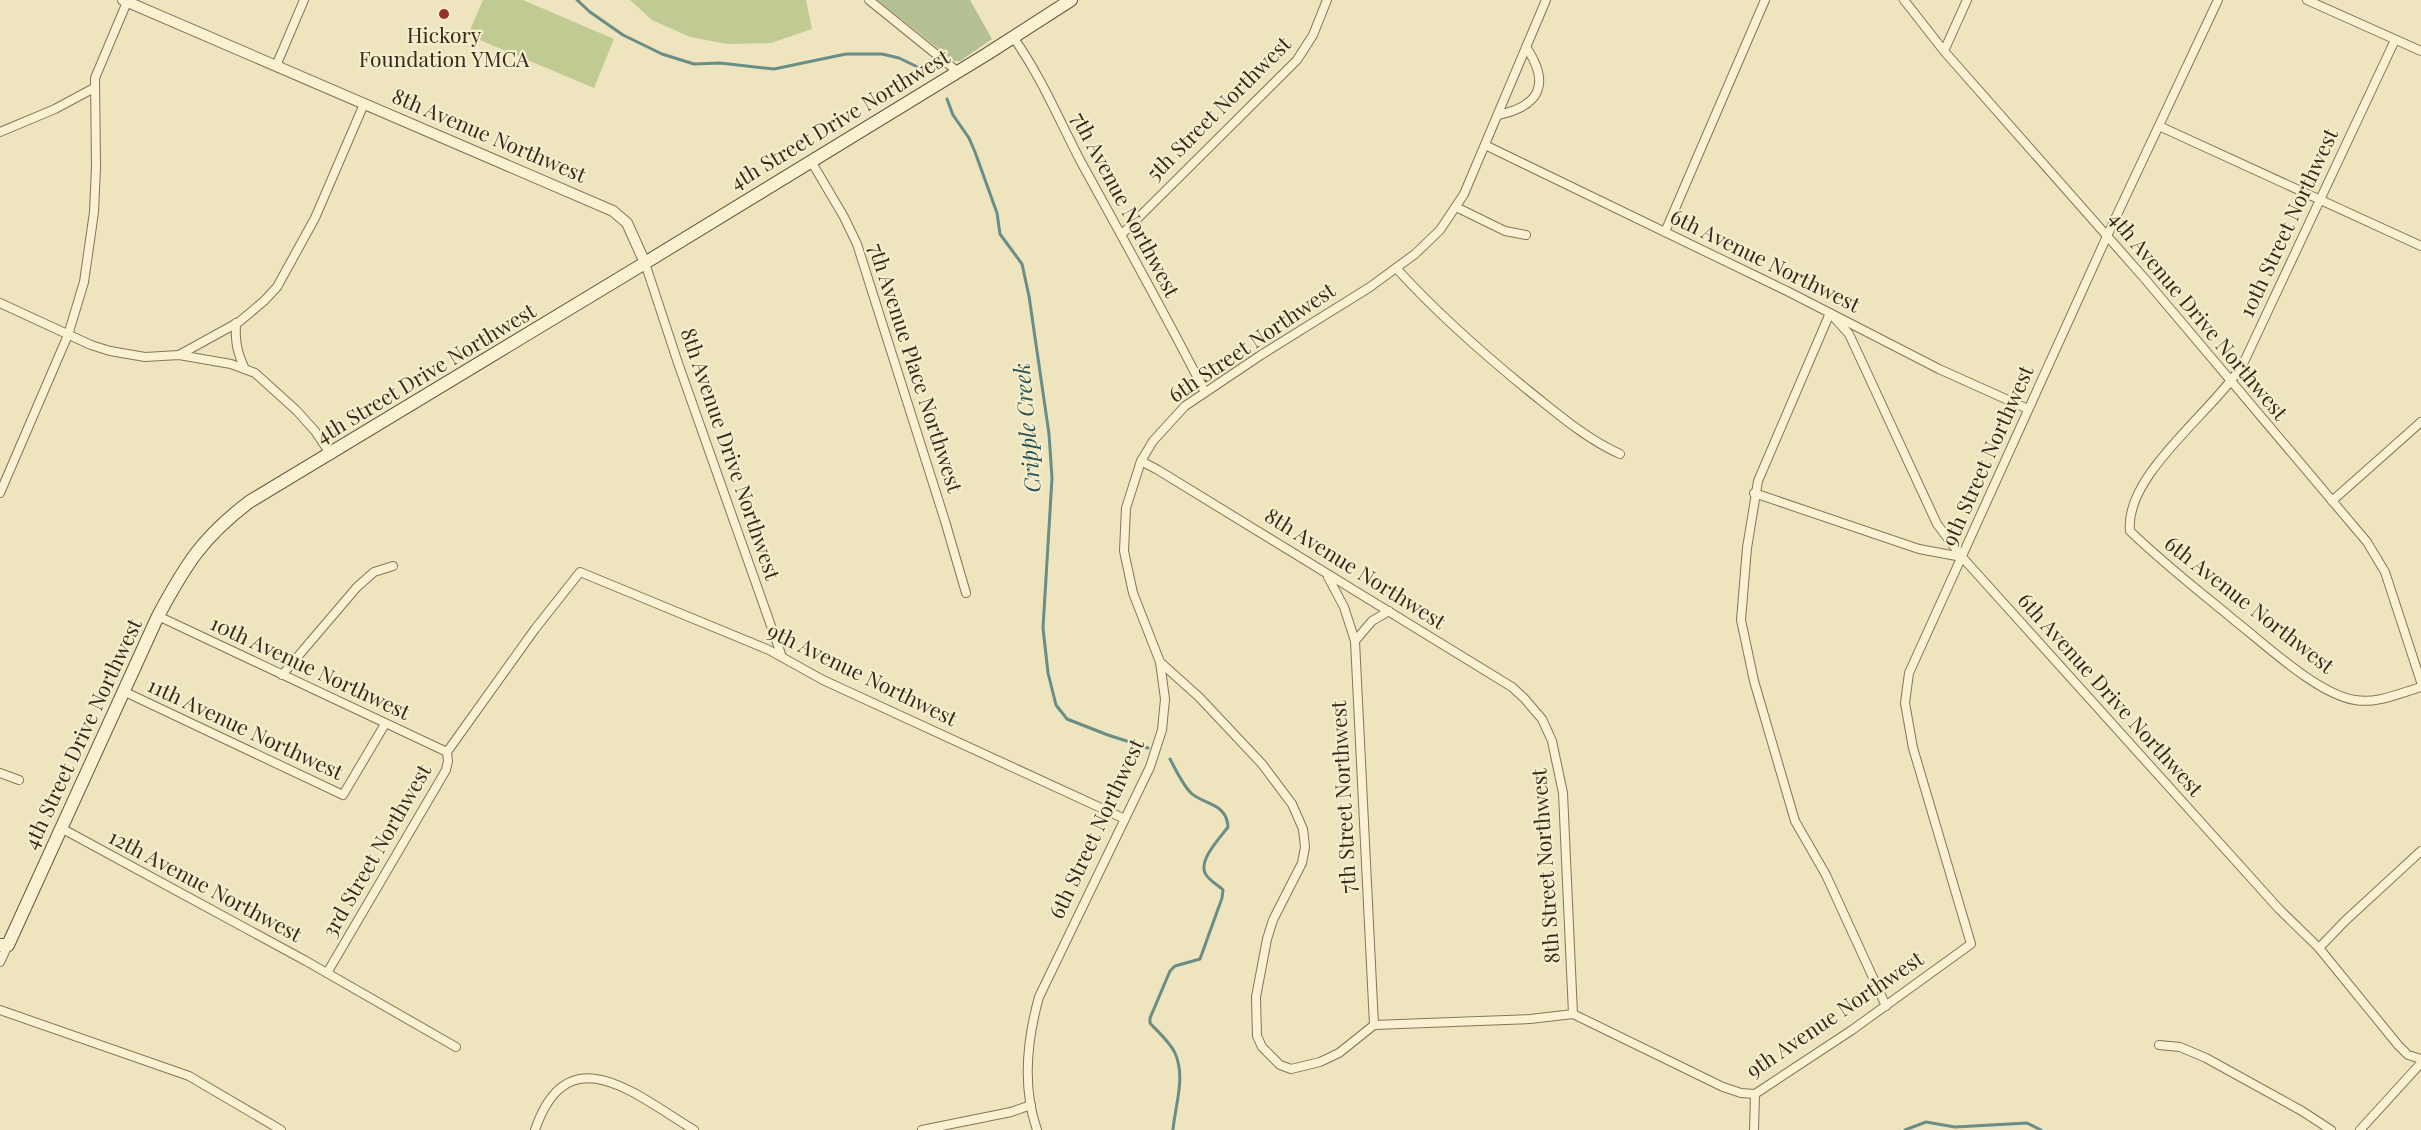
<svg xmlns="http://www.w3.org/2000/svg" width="2421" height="1130" font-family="'Playfair Display',serif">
  <rect width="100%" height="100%" fill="#eee4be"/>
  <!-- green -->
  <g fill="#bfcb92">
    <path d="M 483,0 L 523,0 L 614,39 L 594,88 L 468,35 Z"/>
    <path d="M 630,0 L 806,0 L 812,29 L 771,43 L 727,44 L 690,37 L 652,20 Z"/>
  </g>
  <!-- cemetery -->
  <path fill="#b5c092" d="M 877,0 L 970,0 L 992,39 L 960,61 L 954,61 Z"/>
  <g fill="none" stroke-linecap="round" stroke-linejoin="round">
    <!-- stream -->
    <g stroke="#698d87" stroke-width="3">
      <path d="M 577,0 L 590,12 L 623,35 L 662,54 L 694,64 L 720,63 L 774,69 L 846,54 L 882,54 L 899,58 L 930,73"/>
      <path d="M 947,99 L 953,115 L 969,138 L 975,152 L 997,213 L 1000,234 L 1022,264 L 1029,296 L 1049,434 L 1052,478 L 1043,628 L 1048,673 L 1056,705 L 1067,719 L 1108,735 L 1148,748"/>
      <path d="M 1170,759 C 1176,770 1182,784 1191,793 C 1204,805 1227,803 1228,827 C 1220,838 1199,859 1205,873 C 1208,880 1218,885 1223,890 L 1222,898 L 1200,959 L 1175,966 L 1170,971 L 1150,1018 L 1150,1023 C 1158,1032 1170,1042 1175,1053 C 1186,1078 1175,1105 1173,1130"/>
      <path d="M 1905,1130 L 1926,1122 L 1955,1127 L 2027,1123 L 2041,1130"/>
    </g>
    <defs>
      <g id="minor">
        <path d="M 869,0 L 958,72"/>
        <path d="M 1904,0 L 1944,51 L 2145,279 L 2367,542 L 2385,572 L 2421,682"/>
        <path d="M 2307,0 L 2421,51"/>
        <path d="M 1013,37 C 1041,76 1059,120 1081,162 C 1123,238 1165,314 1205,392"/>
        <path d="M 2395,40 L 2243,364 C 2214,411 2124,475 2130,531 C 2163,563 2199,591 2234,620 C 2265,644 2317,694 2355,700 C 2377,704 2400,693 2421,687"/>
        <path d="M 1944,51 L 1967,0"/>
        <path d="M 276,66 L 304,0"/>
        <path d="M 1498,115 C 1540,106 1551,84 1526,47"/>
        <path d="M 2159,126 L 2421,246"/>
        <path d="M 0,132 L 55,109 L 94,88"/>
        <path d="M 1485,145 L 1789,292 L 1939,369 L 2028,409"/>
        <path d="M 811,161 L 844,217 L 857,244 L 945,521 L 966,593"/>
        <path d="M 1456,207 L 1505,231 L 1526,235"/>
        <path d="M 1665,232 L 1765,0"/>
        <path d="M 1122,234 L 1297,60 L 1313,35 L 1327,0"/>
        <path d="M 645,263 L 678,363 L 782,657"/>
        <path d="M 1396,268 C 1437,313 1481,352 1529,391 C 1558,414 1585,438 1620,454"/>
        <path d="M 0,303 L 91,345 L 110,351 L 145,357 L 179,355 L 231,364 L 255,373 L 296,410 L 315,431 L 331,455"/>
        <path d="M 236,323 C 235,341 237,353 245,369"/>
        <path d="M 179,355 L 239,322 L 264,301 L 277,287 L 315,218 L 364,104"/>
        <path d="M 1141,461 L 1158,470 L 1512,687 L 1524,698 L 1542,719 L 1552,741 L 1563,793 L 1573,1014"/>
        <path d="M 0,493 L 68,335 L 84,282 L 94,212 L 96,167 L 95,78 L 127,2"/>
        <path d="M 1754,493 L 1919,549 L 1962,557"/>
        <path d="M 2332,501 L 2421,422"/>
        <path d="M 1328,577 L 1344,607 L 1355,641 L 1374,1025"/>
        <path d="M 158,616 L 447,752"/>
        <path d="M 1355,641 L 1372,621 L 1389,611"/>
        <path d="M 1160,662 L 1199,697 L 1262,764 L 1292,804 L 1303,829 L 1305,847 L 1302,863 L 1273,920 L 1267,939 L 1256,997 L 1257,1036 L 1262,1047 L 1280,1065 L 1291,1069 L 1320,1062 L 1339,1053 L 1374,1025 L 1530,1019 L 1573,1014 L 1723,1087 L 1741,1093 L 1755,1094 L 1852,1030 L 1971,944 L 1913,748 L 1905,703 L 1909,673 L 2107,236 L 2218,0"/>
        <path d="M 282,675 L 357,587 L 374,572 L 393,566"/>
        <path d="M 123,691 L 343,795 L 385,724"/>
        <path d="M 0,773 L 19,780"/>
        <path d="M 61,828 L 306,961 L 456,1047"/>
        <path d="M 2319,948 L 2345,921 L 2421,851"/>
        <path d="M 0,962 L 8,945"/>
        <path d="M 327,973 L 446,770 L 448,761 L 447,752 L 535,629 L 580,572 L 769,650 L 823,680 L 1125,819"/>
        <path d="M 1886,1006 L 1826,875 L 1795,821 L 1754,681 L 1741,620 L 1747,548 L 1758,481 L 1830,313 L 1849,334 L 1937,524 L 1962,557 L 2279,909 L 2319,948 L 2398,1045 L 2408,1055 L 2421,1059"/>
        <path d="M 0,1010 L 189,1076 L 281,1130"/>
        <path d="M 2159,1045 L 2180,1047 L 2206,1058 L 2302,1111 L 2331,1130"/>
        <path d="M 535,1130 C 568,1033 637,1096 694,1130"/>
        <path d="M 922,1130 L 1011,1112 L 1031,1105"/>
        <path d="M 1037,1130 C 1022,1087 1027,1040 1039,997 L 1150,767 L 1162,730 L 1165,699 L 1160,662 L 1133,593 L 1124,551 L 1126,508 L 1141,461 L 1153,441 L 1185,406 L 1261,355 L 1370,287 L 1415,254 L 1440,230 L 1464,194 L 1546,0"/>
        <path d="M 1754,1130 L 1755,1094"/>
        <path d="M 2360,1130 L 2421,1063"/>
      </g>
      <path id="tertiary" d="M 123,0 L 613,211 L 627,223 L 645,263"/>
      <path id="secondary" d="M 0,945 L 8,945 L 158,616 C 186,564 202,538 249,502 L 635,269 L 987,54 L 1071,0"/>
    </defs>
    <!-- minor casing -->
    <use href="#minor" stroke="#867557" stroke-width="10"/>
    <!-- tertiary casing -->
    <use href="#tertiary" stroke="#867557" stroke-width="12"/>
    <!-- secondary casing -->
    <use href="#secondary" stroke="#67563a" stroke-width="14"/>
    <!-- minor -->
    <use href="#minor" stroke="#f9f1d1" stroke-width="8"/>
    <!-- tertiary -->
    <use href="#tertiary" stroke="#f9f1d1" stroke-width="10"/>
    <!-- secondary -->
    <use href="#secondary" stroke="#f9f1d1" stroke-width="12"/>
  </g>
  <!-- markers -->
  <circle fill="#953127" stroke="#f5eecd" stroke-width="2" cx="444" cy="14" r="6"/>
  <g text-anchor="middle" stroke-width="4.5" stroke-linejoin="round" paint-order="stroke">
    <!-- poi labels -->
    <g font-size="21" fill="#352b1c" stroke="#f5eecd">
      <text x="444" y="43">Hickory<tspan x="444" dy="24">Foundation YMCA</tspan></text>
    </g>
    <!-- street labels -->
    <g font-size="21" fill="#352b1c" stroke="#f5eecd">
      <text transform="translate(1219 109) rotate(-45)" y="7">5th Street Northwest</text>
      <text transform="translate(840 120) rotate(-31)" y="7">4th Street Drive Northwest</text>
      <text transform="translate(489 136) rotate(23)" y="7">8th Avenue Northwest</text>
      <text transform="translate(1125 205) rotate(62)" y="7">7th Avenue Northwest</text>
      <text transform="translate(2289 223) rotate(-65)" y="7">10th Street Northwest</text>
      <text transform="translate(1765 261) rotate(26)" y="7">6th Avenue Northwest</text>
      <text transform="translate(2198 316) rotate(50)" y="7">4th Avenue Drive Northwest</text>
      <text transform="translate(1252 343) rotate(-34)" y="7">6th Street Northwest</text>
      <text transform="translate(915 368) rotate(72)" y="7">7th Avenue Place Northwest</text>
      <text transform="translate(426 374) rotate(-31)" y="7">4th Street Drive Northwest</text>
      <text transform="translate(730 454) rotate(71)" y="7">8th Avenue Drive Northwest</text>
      <text transform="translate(1988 456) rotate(-66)" y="7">9th Street Northwest</text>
      <text transform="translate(1355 569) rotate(32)" y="7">8th Avenue Northwest</text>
      <text transform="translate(2249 605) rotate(38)" y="7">6th Avenue Northwest</text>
      <text transform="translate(310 668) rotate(25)" y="7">10th Avenue Northwest</text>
      <text transform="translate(862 675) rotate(26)" y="7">9th Avenue Northwest</text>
      <text transform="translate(2110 695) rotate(48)" y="7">6th Avenue Drive Northwest</text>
      <text transform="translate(245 729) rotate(25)" y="7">11th Avenue Northwest</text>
      <text transform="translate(83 734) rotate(-65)" y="7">4th Street Drive Northwest</text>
      <text transform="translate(1344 797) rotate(-93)" y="7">7th Street Northwest</text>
      <text transform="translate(1097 829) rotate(-65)" y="7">6th Street Northwest</text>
      <text transform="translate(377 851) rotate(-60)" y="7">3rd Street Northwest</text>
      <text transform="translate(1546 866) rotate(-94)" y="7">8th Street Northwest</text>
      <text transform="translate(205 886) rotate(28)" y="7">12th Avenue Northwest</text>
      <text transform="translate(1835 1015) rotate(-34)" y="7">9th Avenue Northwest</text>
    </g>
    <!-- water labels -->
    <g font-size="22" font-style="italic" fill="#2b5355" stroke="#f5eecd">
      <text transform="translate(1027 428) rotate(-95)" y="8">Cripple Creek</text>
    </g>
  </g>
</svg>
